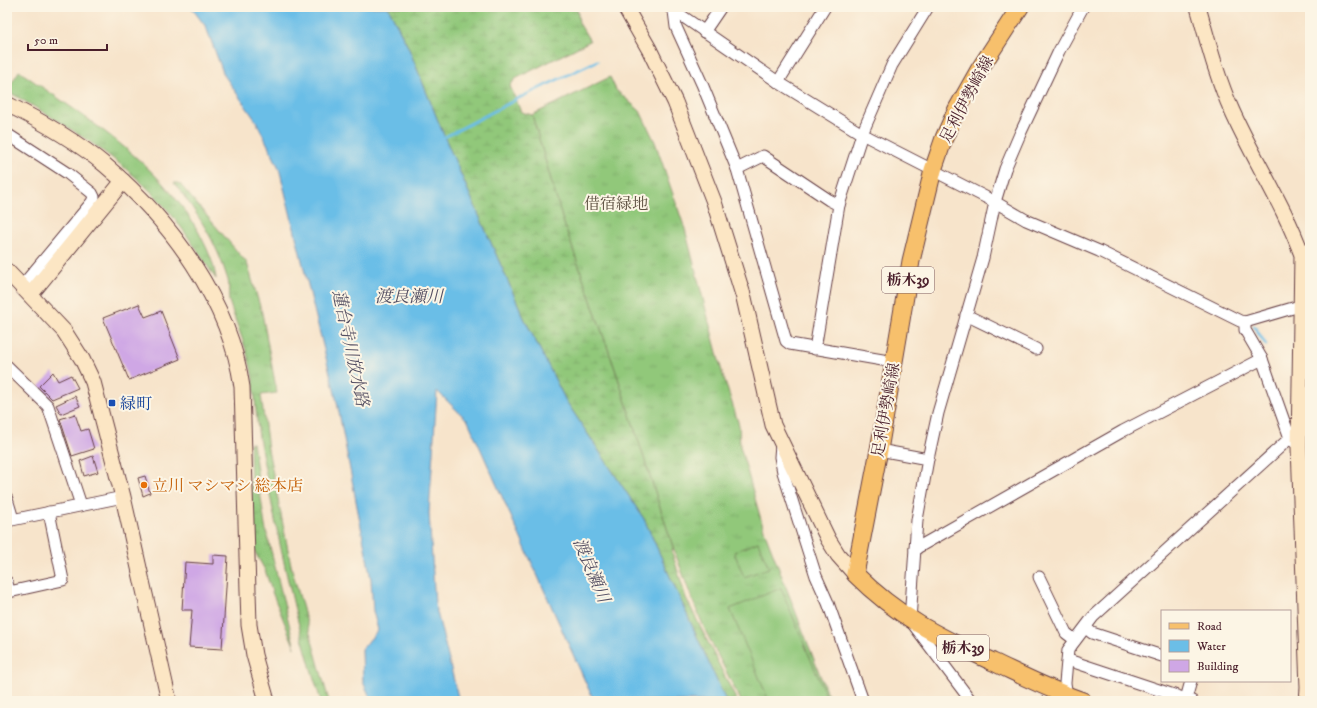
<svg xmlns="http://www.w3.org/2000/svg" width="1317" height="708" font-family="'IM FELL DW Pica','Noto Serif JP',serif">
  <defs>
    <pattern id="grass-tufts" width="24" height="20" patternUnits="userSpaceOnUse"><rect width="24" height="20" fill="#91c87a"/><path d="M3 7l-1-3M5 7V3M7 7l1-3M15 17l-1-3M17 17v-4M19 17l1-3" fill="none" stroke="#7fab6a"/></pattern>
    <pattern id="wetland-marsh" width="20" height="14" patternUnits="userSpaceOnUse"><rect width="20" height="14" fill="#91c87a"/><path d="M1 5h8M5 5V1M11 12h8M15 12V8" fill="none" stroke="#7fab6a"/></pattern>
  </defs>
  <rect width="100%" height="100%" fill="#fcf5e5"/>
  <filter id="ink" filterUnits="userSpaceOnUse"><feTurbulence type="fractalNoise" baseFrequency=".025" numOctaves="2"/><feDisplacementMap in="SourceGraphic" scale="8" xChannelSelector="R" yChannelSelector="G"/><feConvolveMatrix kernelMatrix="1 2 1 2 8 2 1 2 1" color-interpolation-filters="sRGB"/></filter>
  <filter id="wash" filterUnits="userSpaceOnUse"><feTurbulence type="fractalNoise" baseFrequency=".012" numOctaves="4" result="noise"/><feDisplacementMap in="SourceGraphic" scale="16" xChannelSelector="R" yChannelSelector="G"/><feGaussianBlur stdDeviation="0.9" result="paint"/><feColorMatrix in="noise" values="0 0 0 0 0 0 0 0 0 0 0 0 0 0 0 0 0 1.4 0 .05"/><feComposite in="paint" operator="in"/></filter>
  <g filter="url(#wash)">
    <rect width="100%" height="100%" fill="#f7e4cb"/>
    <!-- grass -->
    <g fill="url(#grass-tufts)" stroke="#6e7452">
      <path d="M 19,71 C 84,117 157,160 198,231 C 206,246 214,262 216,279 C 198,252 181,224 159,200 C 116,154 61,122 7,91 L 7,82 L 11,84 Z"/>
      <path d="M 610,77 L 616,90 L 640,111 L 655,142 L 685,229 L 722,372 L 739,425 L 740,446 L 764,530 L 830,701 L 741,701 L 706,632 L 692,599 L 673,547 L 616,372 L 563,221 L 532,115 Z"/>
      <path d="M 174,183 L 179,183 L 247,263 L 262,313 L 277,393 L 261,395 L 268,449 L 292,570 L 329,701 L 321,701 C 294,619 277,533 261,448 C 256,425 256,402 253,379 C 249,353 238,329 230,304 C 227,297 230,288 228,280 C 216,241 199,215 174,183 Z"/>
      <path d="M 250,443 L 253,443 L 265,526 L 295,648 L 272,592 L 265,570 L 252,547 Z"/>
    </g>
    <!-- wetland -->
    <path fill="url(#wetland-marsh)" stroke="#6e7452" d="M 388,7 L 577,7 L 579,23 L 590,41 L 515,79 L 510,86 L 521,112 L 532,115 L 563,221 L 616,372 L 673,547 L 672,552 L 686,598 L 737,701 L 726,701 L 644,519 L 566,401 L 524,318 L 445,138 L 409,49 Z"/>
    <!-- pitch -->
    <g fill="#91c87a" stroke="#6e7452">
      <path d="M 758,542 L 769,568 L 744,577 L 734,552 Z"/>
      <path d="M 781,588 L 828,701 L 769,701 L 730,609 Z"/>
    </g>
    <!-- water -->
    <path fill="#6bbee7" stroke="#5a6e89" d="M 191,7 L 388,7 L 409,49 L 445,138 L 524,318 L 566,401 L 644,519 L 726,701 L 594,701 L 468,421 L 437,391 L 429,513 L 435,604 L 459,701 L 372,701 L 363,682 L 362,649 L 378,630 L 373,611 L 371,579 L 337,402 L 279,168 L 256,121 L 224,75 L 206,27 Z"/>
    <g fill="none" stroke-linecap="round" stroke-linejoin="round">
      <!-- stream -->
      <g stroke="#6bbee7" stroke-width="3">
        <path d="M 441,139 L 519,98 L 597,61"/>
        <path d="M 1254,326 L 1266,345"/>
      </g>
    </g>
    <g id="blocks">
      <!-- building -->
      <g fill="#cfa7e5">
        <path d="M 139,304 L 145,317 L 161,311 L 180,359 L 129,380 L 103,318 Z"/>
        <path d="M 53,372 L 58,381 L 71,375 L 78,388 L 52,399 L 39,386 Z"/>
        <path d="M 75,396 L 80,406 L 61,414 L 56,405 Z"/>
        <path d="M 75,414 L 81,431 L 88,429 L 94,449 L 72,456 L 60,419 Z"/>
        <path d="M 93,456 L 98,472 L 84,476 L 80,461 Z"/>
        <path d="M 145,476 L 150,493 L 143,496 L 138,478 Z"/>
        <path d="M 213,555 L 228,556 L 222,649 L 189,647 L 192,610 L 182,610 L 185,562 L 213,564 Z"/>
      </g>
    </g>
  </g>
  <g filter="url(#ink)">
    <use href="#blocks" fill-opacity="0" stroke="#643d43" stroke-width="1"/>
    <g fill="none" stroke-linecap="round" stroke-linejoin="round">
      <defs>
        <g id="street">
          <path d="M 669,7 L 778,82 L 862,134 L 995,202 L 1026,220 L 1099,251 L 1240,321 L 1245,322 L 1303,305"/>
          <path d="M 674,11 L 676,27 L 702,84 L 737,169 L 786,341 L 790,344 L 894,362"/>
          <path d="M 704,32 L 721,7"/>
          <path d="M 778,82 L 825,7"/>
          <path d="M 7,134 L 67,173 L 92,193 L 94,197 L 92,202 L 22,286"/>
          <path d="M 737,169 L 763,156 L 829,200 L 839,205"/>
          <path d="M 966,315 L 1036,349"/>
          <path d="M 1245,322 L 1245,330 L 1262,359 L 1290,438 L 1294,442"/>
          <path d="M 815,349 L 839,205 L 862,134 L 892,65 L 928,7"/>
          <path d="M 7,366 L 48,406 L 81,505"/>
          <path d="M 781,444 L 780,457 L 783,472 L 816,576 L 828,603 L 863,701"/>
          <path d="M 879,450 L 928,459"/>
          <path d="M 7,499 L 13,519"/>
          <path d="M 7,521 L 123,497"/>
          <path d="M 915,549 L 1123,431 L 1262,359"/>
          <path d="M 1039,577 L 1066,633 L 1075,640"/>
          <path d="M 7,582 L 9,592 L 63,580 L 49,512"/>
          <path d="M 1086,628 L 1092,633 L 1162,656"/>
          <path d="M 1068,660 L 1192,701"/>
          <path d="M 1067,696 L 1065,683 L 1068,650 L 1093,617 L 1290,438"/>
          <path d="M 1186,699 L 1191,681"/>
          <path d="M 971,701 L 910,620 L 917,520 L 928,459 L 938,413 L 983,258 L 995,202 L 1005,169 L 1020,134 L 1059,51 L 1083,7"/>
        </g>
        <g id="secondary">
          <path d="M 625,7 L 649,49 L 675,102 L 714,202 L 744,298 L 773,425 L 828,539 L 838,555 L 855,574"/>
          <path d="M 1198,7 C 1208,42 1217,78 1232,111 C 1254,160 1284,205 1302,255 L 1299,447 L 1308,688 L 1307,701"/>
          <path d="M 7,104 C 41,121 75,140 105,165 C 170,220 230,301 242,387 L 249,625 L 254,655 L 267,701"/>
          <path d="M 7,271 L 64,331 L 82,359 L 93,382 L 123,497 L 169,701"/>
          <path d="M 31,294 L 123,181"/>
        </g>
        <path id="primary" d="M 1020,7 L 979,70 L 957,109 L 944,138 L 933,170 L 911,261 L 879,450 L 855,574 C 899,618 938,636 993,662 C 1023,676 1052,691 1083,701"/>
      </defs>
      <!-- street casing -->
      <use href="#street" stroke="#643d43" stroke-width="13"/>
      <!-- secondary casing -->
      <use href="#secondary" stroke="#643d43" stroke-width="17"/>
      <!-- primary casing -->
      <use href="#primary" stroke="#643d43" stroke-width="19"/>
      <!-- street -->
      <use href="#street" stroke="#fff" stroke-width="11"/>
      <!-- secondary -->
      <use href="#secondary" stroke="#fce6c4" stroke-width="15"/>
      <!-- primary -->
      <use href="#primary" stroke="#f7c06c" stroke-width="17"/>
    </g>
  </g>
  <!-- markers -->
  <rect fill="#1a4fb4" stroke="#fcf5e5" stroke-width="1.5" x="108" y="399" width="8" height="8" rx="2"/>
  <circle fill="#e8710a" stroke="#fcf5e5" stroke-width="1.5" cx="144" cy="485" r="4"/>
  <g text-anchor="middle" stroke-width="4" stroke-linejoin="round" paint-order="stroke">
    <!-- shield labels -->
    <g fill="#fcf5e5" stroke="#7f5f63" stroke-width="1">
      <rect x="882" y="267" width="52" height="26" rx="3"/>
      <rect x="937" y="635" width="52" height="26" rx="3"/>
    </g>
    <g font-size="15" font-weight="bold" fill="#4a1f2b">
      <text x="908" y="285">栃木39</text>
      <text x="963" y="653">栃木39</text>
    </g>
    <!-- street labels -->
    <g font-size="16" fill="#4a1f2b" stroke="#fcf5e5">
      <text transform="translate(966 99) rotate(-62)" y="6">足利伊勢崎線</text>
      <text transform="translate(885 410) rotate(-80)" y="6">足利伊勢崎線</text>
    </g>
    <!-- park labels -->
    <g font-size="16" fill="#5f5243" stroke="#fcf5e5">
      <text x="616" y="209">借宿緑地</text>
    </g>
    <!-- transit labels -->
    <g font-size="16" fill="#164399" stroke="#fcf5e5" text-anchor="start">
      <text x="120" y="409">緑町</text>
    </g>
    <!-- food labels -->
    <g font-size="16" fill="#c56008" stroke="#fcf5e5" text-anchor="start">
      <text x="152" y="491">立川 マシマシ 総本店</text>
    </g>
    <!-- water labels -->
    <g font-size="17" font-style="italic" fill="#544f63" stroke="#fcf5e5">
      <text x="409" y="302">渡良瀬川</text>
      <text transform="translate(351 348) rotate(78)" y="6">蓮台寺川放水路</text>
      <text transform="translate(592 570) rotate(67)" y="6">渡良瀬川</text>
    </g>
  </g>
  <!-- margin -->
  <rect width="1317" height="708" fill="none" stroke="#fcf5e5" stroke-width="24"/>
  <!-- legend -->
  <rect x="1161" y="610" width="130" height="72" fill="#fcf5e5" stroke="#b59f9b"/>
  <rect x="1169" y="623" width="20" height="6" fill="#f7c06c" stroke="#b59f9b"/>
  <text x="1197" y="630" font-size="12" fill="#4a1f2b">Road</text>
  <rect x="1169" y="640" width="20" height="12" fill="#6bbee7" stroke="#b59f9b"/>
  <text x="1197" y="650" font-size="12" fill="#4a1f2b">Water</text>
  <rect x="1169" y="660" width="20" height="12" fill="#cfa7e5" stroke="#b59f9b"/>
  <text x="1197" y="670" font-size="12" fill="#4a1f2b">Building</text>
  <!-- scale -->
  <path d="M28 44v6h79v-6" fill="none" stroke="#4a1f2b" stroke-width="2"/>
  <text x="34" y="44" font-size="12" fill="#4a1f2b" stroke="#fcf5e5" stroke-width="3" paint-order="stroke">50 m</text>
</svg>
